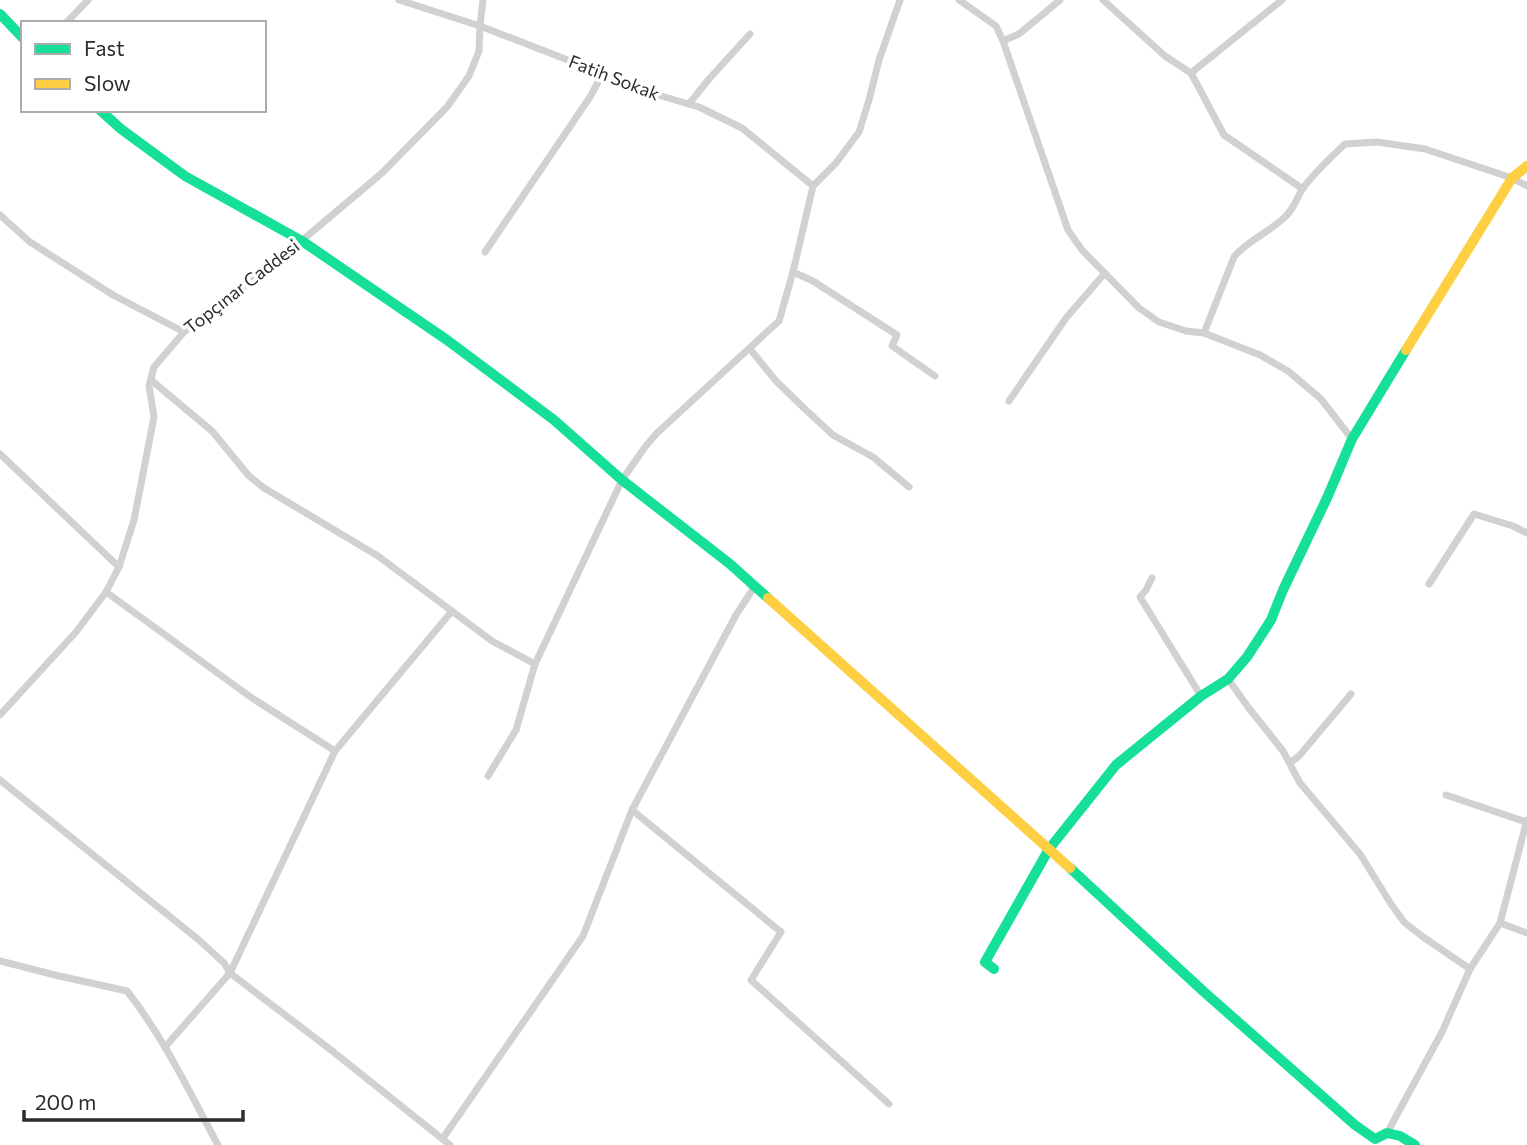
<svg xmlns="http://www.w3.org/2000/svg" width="1527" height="1145" font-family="Commissioner,sans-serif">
  <rect width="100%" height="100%" fill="#fff"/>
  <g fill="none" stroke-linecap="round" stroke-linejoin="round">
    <!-- street -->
    <g stroke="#d1d1d1" stroke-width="7">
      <path d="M 399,0 L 480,26 L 658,95 L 699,107 L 742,128 L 813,186"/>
      <path d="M 959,0 L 996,26 L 1003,41 L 1068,230 L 1082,250 L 1139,308 L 1159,322 L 1186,331 L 1204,333 L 1260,355 L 1288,371 L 1321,399 L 1352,439"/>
      <path d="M 1103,0 L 1165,56 L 1191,73 L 1224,135 L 1303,189"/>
      <path d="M 66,23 L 88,0"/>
      <path d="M 1003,41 L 1019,34 L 1060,0"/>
      <path d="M 1191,73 L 1282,0"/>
      <path d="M 689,104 L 709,79 L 750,34"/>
      <path d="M 0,215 L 30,242 L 113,295 L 184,332"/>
      <path d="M 485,252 L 590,97 L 603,73"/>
      <path d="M 793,272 L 813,281 L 897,335 L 892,346 L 935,376"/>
      <path d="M 1204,333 L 1234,257 C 1248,240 1270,232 1286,216 C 1294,208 1297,198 1303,188 C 1315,172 1330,158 1345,144 L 1377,142 L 1425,149 L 1512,178 L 1527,186"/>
      <path d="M 750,349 L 776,381 L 807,411 L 833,435 L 873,457 L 909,487"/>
      <path d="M 151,380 L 212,431 L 249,476 L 264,488 L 378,556 L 492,641 L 535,664"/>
      <path d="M 1009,401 L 1066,318 L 1105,273"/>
      <path d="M 0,454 L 119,567"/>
      <path d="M 1152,578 L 1146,590 L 1140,597 L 1201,696"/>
      <path d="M 1429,584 L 1474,514 L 1513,526 L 1527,533"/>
      <path d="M 106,592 L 252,698 L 335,751"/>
      <path d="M 1228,679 L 1248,707 L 1283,751 L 1300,783 L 1360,854 L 1391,904 L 1404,922 L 1423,937 L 1470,969"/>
      <path d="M 0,715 L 76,632 L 106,592 L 119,567 L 134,520 L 154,417 L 149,386 L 154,367 L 184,332 L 287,253 L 382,173 L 447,107 L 469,76 L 479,51 L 480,26 L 483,0"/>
      <path d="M 1290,763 L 1299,756 L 1351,694"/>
      <path d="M 488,776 L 516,730 L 535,664 L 622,480 L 645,447 L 657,433 L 779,321 L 793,272 L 813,186 L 836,163 L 859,132 L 869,100 L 879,60 L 900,0"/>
      <path d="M 0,780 L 199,940 L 224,963 L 230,973"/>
      <path d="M 1446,795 L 1526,822"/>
      <path d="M 632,810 L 781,932 L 751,980 L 889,1104"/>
      <path d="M 1500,923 L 1527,933"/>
      <path d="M 0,961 L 55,975 L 127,991 C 164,1038 190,1093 218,1145"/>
      <path d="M 230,973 L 335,751 L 452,611"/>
      <path d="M 165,1047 L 230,973 L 331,1050 L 450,1145"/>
      <path d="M 1387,1133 L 1442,1032 L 1470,969 L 1500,923 L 1527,820"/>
      <path d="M 443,1138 L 583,936 L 632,810 L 736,615 L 755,586"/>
    </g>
    <!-- fast -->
    <g stroke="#16e098" stroke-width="10">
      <path d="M 0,14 L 23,38"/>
      <path d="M 100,110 L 121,129 L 185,176 L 302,241 L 447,340 L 554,420 L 622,480 L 730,564 L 768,598"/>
      <path d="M 1070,868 L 1203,991 L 1355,1125 L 1375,1139 L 1387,1133 L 1400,1136 L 1415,1145"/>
      <path d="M 994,969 L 985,962 L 1049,849 L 1116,765 L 1201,696 L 1228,679 L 1247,657 L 1271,620 L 1283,590 L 1327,498 L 1352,439 L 1406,350"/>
    </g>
    <!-- slow -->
    <g stroke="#ffcf43" stroke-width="10">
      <path d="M 1406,350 L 1512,178 L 1527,166"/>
      <path d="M 768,598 L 1070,868"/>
    </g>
  </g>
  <g text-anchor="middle" stroke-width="7" stroke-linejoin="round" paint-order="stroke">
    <!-- street labels -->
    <g font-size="18" fill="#2c2c2c" stroke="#fff">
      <text transform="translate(614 78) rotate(21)" y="6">Fatih Sokak</text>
      <text transform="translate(242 287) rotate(-38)" y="6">Topçınar Caddesi</text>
    </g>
  </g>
  <!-- legend -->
  <rect x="21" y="21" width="245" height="91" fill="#ffffff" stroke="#ababab" stroke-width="2"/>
  <rect x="35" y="44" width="35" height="10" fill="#16e098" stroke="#ababab" stroke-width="2"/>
  <text x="84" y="56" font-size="21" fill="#2c2c2c">Fast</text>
  <rect x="35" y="79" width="35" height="10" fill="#ffcf43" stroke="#ababab" stroke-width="2"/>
  <text x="84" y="91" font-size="21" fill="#2c2c2c">Slow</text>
  <!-- scale -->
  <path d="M24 1110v10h219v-10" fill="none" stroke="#2c2c2c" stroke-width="3.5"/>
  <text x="35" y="1110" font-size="21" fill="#2c2c2c" stroke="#ffffff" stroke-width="5" paint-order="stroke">200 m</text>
</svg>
